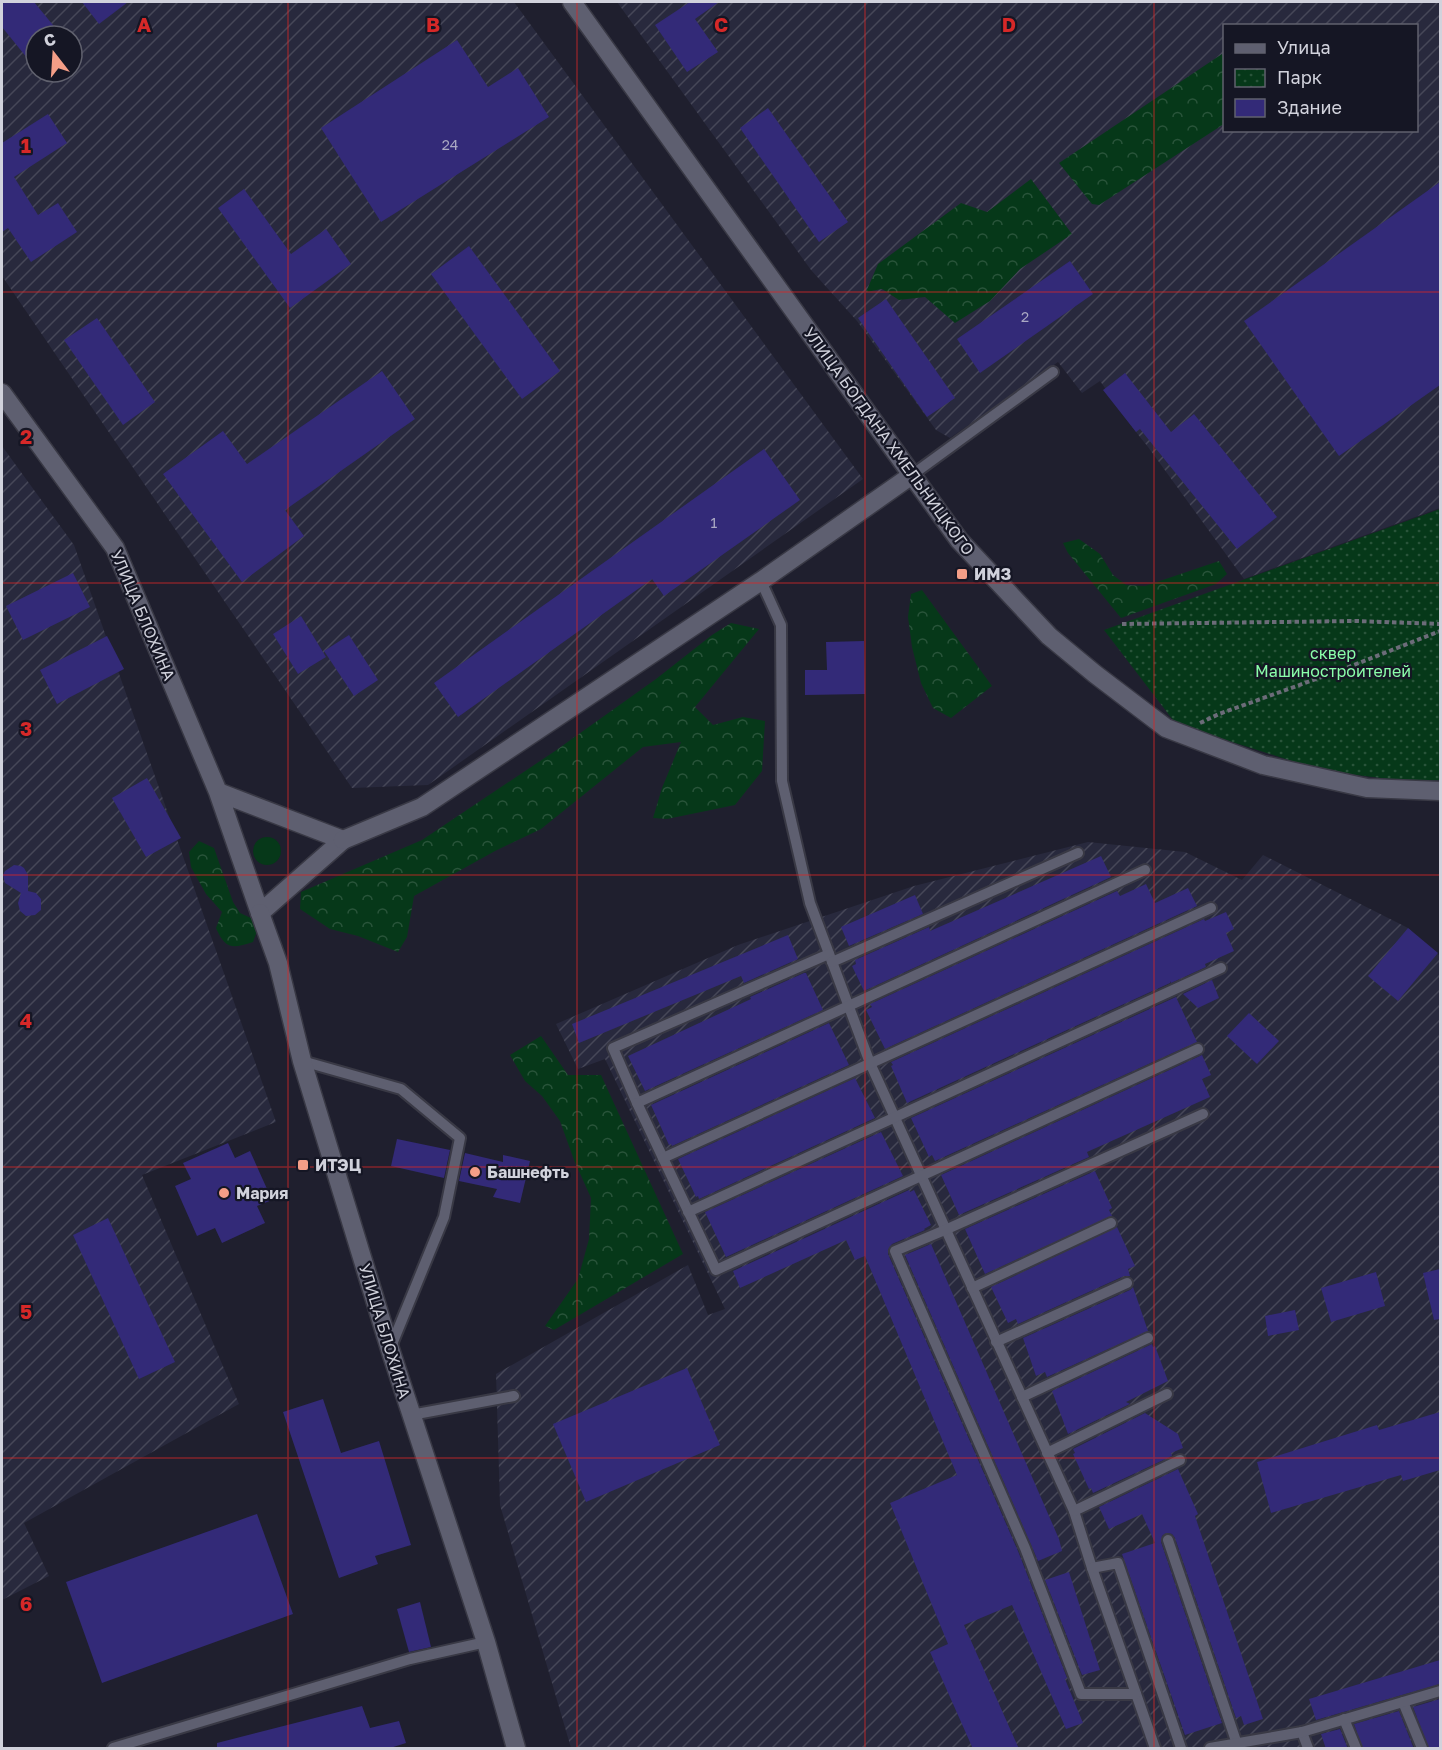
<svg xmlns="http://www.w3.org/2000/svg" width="1442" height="1750" font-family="'Golos Text',sans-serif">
  <defs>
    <pattern id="industrial-furrows" width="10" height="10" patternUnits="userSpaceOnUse" patternTransform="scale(1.5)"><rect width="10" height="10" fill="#28293d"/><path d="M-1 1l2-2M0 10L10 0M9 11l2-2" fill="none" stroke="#464758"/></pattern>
    <pattern id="forest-crowns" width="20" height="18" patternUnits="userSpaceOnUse" patternTransform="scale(1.5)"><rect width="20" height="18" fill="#063819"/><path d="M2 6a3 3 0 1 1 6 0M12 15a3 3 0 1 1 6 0" fill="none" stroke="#29543a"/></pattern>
    <pattern id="park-dots" width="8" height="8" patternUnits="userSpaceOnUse" patternTransform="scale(1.5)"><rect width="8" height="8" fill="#063819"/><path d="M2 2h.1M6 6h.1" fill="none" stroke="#29543a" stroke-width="1.8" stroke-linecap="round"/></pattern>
  </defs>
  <rect width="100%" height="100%" fill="#1f1f2e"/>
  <!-- industrial -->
  <g fill="url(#industrial-furrows)" fill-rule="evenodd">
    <path d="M 2,2 L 514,2 L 863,479 L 428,785 L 352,788 L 2,276 ZM 36,36 L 72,36 L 72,72 L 36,72 Z"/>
    <path d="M 617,2 L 1440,2 L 1440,508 L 1244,579 L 1148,447 L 1136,432 L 1100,381 L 1082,393 L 1058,362 L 950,438 L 936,430 L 857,321 L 811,270 ZM 1224,26 L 1416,26 L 1416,130 L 1224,130 Z"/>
    <path d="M 2,446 L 74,545 L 276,1122 L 142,1175 L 239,1404 L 24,1523 L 49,1576 L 2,1600 Z"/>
    <path d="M 1088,842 L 1185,852 L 1242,880 L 1263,855 L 1408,928 L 1440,956 L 1440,1748 L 571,1748 L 500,1505 L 496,1374 L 688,1265 L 708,1315 L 725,1309 L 605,1059 L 578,1069 L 556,1024 L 738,945 L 914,886 Z"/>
  </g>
  <!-- grass -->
  <circle fill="#063819" cx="267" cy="851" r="14"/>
  <!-- forest -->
  <g fill="url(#forest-crowns)">
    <path d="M 1222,54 L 1224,59 L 1224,124 L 1099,205 L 1092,204 L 1059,163 Z"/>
    <path d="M 1031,179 L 1072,234 L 1020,269 L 990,301 L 955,323 L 925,297 L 899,300 L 882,289 L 866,292 L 878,264 L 961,203 L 987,212 Z"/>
    <path d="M 1079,539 L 1100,554 L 1113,575 L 1126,585 L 1145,586 L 1219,561 L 1227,574 L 1216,584 L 1121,618 L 1068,553 L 1063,543 Z"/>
    <path d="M 922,590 L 992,686 L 951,718 L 933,708 L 921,683 L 912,647 L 908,617 L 911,594 Z"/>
    <path d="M 731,623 L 759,629 L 695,707 L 713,725 L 743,717 L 765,721 L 762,771 L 735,805 L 667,819 L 653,818 L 662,788 L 681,742 L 643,747 L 541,829 L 495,851 L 414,896 L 407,937 L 398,952 L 358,936 L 330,929 L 300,909 L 301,892 L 422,840 L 555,751 L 656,679 L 712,635 Z"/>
    <path d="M 199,841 L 214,848 L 233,902 L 240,913 L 253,919 L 257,931 L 253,942 C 232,949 225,949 216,928 L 222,912 L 206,894 L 191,867 L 189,852 Z"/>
    <path d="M 541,1036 L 568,1075 L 601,1075 L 683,1254 L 554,1330 L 545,1326 L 578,1279 L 589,1239 L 591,1198 L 574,1160 L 560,1121 L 542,1096 L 525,1081 L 510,1055 Z"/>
  </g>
  <!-- park -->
  <path fill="url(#park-dots)" d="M 1440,509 L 1440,780 L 1414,782 L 1323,771 L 1176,724 L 1104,630 Z"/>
  <!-- building -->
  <g fill="#332a78">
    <path d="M 2,2 L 34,2 L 62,36 L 36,36 L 36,69 L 2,27 Z"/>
    <path d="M 82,2 L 128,2 L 99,24 Z"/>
    <path d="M 690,2 L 719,2 L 695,19 L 718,52 L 687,72 L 655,25 Z"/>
    <path d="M 457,40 L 488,87 L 518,68 L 549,117 L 381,222 L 321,128 Z"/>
    <path d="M 768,108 L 848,222 L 819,242 L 740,128 Z"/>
    <path d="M 48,114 L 67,143 L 14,177 L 38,215 L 58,203 L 77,232 L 31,262 L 8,228 L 2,232 L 2,143 Z"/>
    <path d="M 1440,182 L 1440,385 L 1339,456 L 1244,321 Z"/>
    <path d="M 244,189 L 291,254 L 326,229 L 351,264 L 290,308 L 218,208 Z"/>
    <path d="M 469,246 L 560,371 L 522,399 L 431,274 Z"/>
    <path d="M 1070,261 L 1093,294 L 980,373 L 957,339 Z"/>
    <path d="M 886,299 L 955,398 L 927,417 L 858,318 Z"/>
    <path d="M 97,318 L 155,402 L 123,425 L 64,340 Z"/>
    <path d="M 382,371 L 415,419 L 285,510 L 304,536 L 242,582 L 163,474 L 223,431 L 247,464 Z"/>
    <path d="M 1125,373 L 1171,432 L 1194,414 L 1277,517 L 1237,549 L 1140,429 L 1136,432 L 1103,390 Z"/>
    <path d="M 764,449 L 800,500 L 664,596 L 652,579 L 458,717 L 434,683 Z"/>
    <path d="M 73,573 L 90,607 L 23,640 L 6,606 Z"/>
    <path d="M 301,616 L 326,657 L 298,674 L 273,634 Z"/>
    <path d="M 349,635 L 378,680 L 354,696 L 324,651 Z"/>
    <path d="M 107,636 L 124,669 L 57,704 L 40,670 Z"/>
    <path d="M 864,641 L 865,694 L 805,695 L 805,670 L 827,670 L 826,642 Z"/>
    <path d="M 147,778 L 181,838 L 146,857 L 112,798 Z"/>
    <path d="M 1101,856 L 1111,877 L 864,991 L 852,966 L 856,964 L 855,960 L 929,927 L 930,931 Z"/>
    <path d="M 14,865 L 21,866 L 24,868 L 28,875 L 28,891 L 36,893 L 41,899 L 41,910 L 35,915 L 26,916 L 20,911 L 18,903 L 21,893 L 5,883 L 3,875 L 5,871 Z"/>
    <path d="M 1146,884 L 1155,903 L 1188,888 L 1197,906 L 885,1049 L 866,1010 L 872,1007 L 870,1004 L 1117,891 L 1120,896 Z"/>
    <path d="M 915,895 L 923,914 L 849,946 L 841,927 Z"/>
    <path d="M 1226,912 L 1234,929 L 1226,933 L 1234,951 L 1205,964 L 1206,967 L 1171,983 L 1170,981 L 1170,983 L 907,1103 L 891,1066 L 893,1065 L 891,1062 L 1204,919 L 1205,921 Z"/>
    <path d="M 1408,928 L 1438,953 L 1398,1001 L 1368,976 Z"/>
    <path d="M 788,935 L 798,959 L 744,983 L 741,976 L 579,1043 L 572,1024 Z"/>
    <path d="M 804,973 L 806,973 L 823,1010 L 645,1091 L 628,1056 L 751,999 L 750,997 Z"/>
    <path d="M 1212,980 L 1219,998 L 1198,1008 L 1183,994 Z"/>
    <path d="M 1176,997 L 1197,1042 L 935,1161 L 932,1155 L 929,1157 L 911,1118 Z"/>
    <path d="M 1249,1013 L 1279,1041 L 1257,1064 L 1227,1036 Z"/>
    <path d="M 829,1023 L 849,1065 L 672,1146 L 671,1144 L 669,1145 L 651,1105 Z"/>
    <path d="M 1202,1055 L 1211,1075 L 1202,1079 L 1210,1097 L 1087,1152 L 1089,1157 L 959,1215 L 941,1175 Z"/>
    <path d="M 855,1078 L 875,1118 L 699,1199 L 698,1196 L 696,1197 L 678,1159 Z"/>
    <path d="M 881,1132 L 903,1176 L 726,1257 L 705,1212 Z"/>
    <path d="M 397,1139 L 450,1150 L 444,1178 L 391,1166 Z"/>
    <path d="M 228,1143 L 235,1158 L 250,1151 L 272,1200 L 257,1206 L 265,1223 L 222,1243 L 215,1228 L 197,1236 L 175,1186 L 191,1179 L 183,1163 Z"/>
    <path d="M 465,1153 L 503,1162 L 503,1155 L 530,1161 L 520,1203 L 493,1197 L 497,1189 L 459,1181 Z"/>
    <path d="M 1095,1171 L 1112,1208 L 1109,1210 L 1112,1216 L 985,1274 L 965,1229 Z"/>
    <path d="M 909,1190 L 910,1192 L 914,1190 L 931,1225 L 924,1229 L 925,1230 L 892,1244 L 888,1250 L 888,1254 L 1018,1551 L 1067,1678 L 1065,1679 L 1083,1723 L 1066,1729 L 1012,1605 L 964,1625 L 1019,1749 L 973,1749 L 930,1652 L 948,1644 L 890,1503 L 957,1475 L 865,1256 L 855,1260 L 846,1240 L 740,1288 L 733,1271 Z"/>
    <path d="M 108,1218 L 175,1362 L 139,1379 L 73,1235 Z"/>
    <path d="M 1117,1227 L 1135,1266 L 1128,1269 L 1130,1276 L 1124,1276 L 1018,1324 L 1016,1319 L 1008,1323 L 991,1287 Z"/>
    <path d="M 931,1244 L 1059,1539 L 1062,1551 L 1038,1561 L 905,1255 Z"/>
    <path d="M 1440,1269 L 1440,1319 L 1434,1320 L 1423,1273 Z"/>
    <path d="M 1376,1272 L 1385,1306 L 1331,1322 L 1321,1288 Z"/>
    <path d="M 1133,1287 L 1148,1331 L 1047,1377 L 1045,1372 L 1036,1376 L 1023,1338 L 1130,1290 Z"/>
    <path d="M 1295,1310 L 1299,1330 L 1268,1336 L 1265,1316 Z"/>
    <path d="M 1152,1344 L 1153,1347 L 1155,1346 L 1168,1381 L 1126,1402 L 1130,1404 L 1068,1434 L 1052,1391 Z"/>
    <path d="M 687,1368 L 720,1445 L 586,1502 L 553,1424 Z"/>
    <path d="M 323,1399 L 341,1453 L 379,1441 L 411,1545 L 375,1556 L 378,1564 L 339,1578 L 283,1412 Z"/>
    <path d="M 1440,1412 L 1440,1470 L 1403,1481 L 1401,1475 L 1271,1513 L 1257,1462 L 1377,1425 L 1379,1430 Z"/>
    <path d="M 1145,1413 L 1178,1434 L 1183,1448 L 1171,1453 L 1172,1456 L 1093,1493 L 1091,1488 L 1089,1489 L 1073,1454 L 1075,1453 L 1073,1449 Z"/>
    <path d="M 1178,1469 L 1198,1514 L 1195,1516 L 1263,1719 L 1244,1725 L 1241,1716 L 1236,1718 L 1175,1538 L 1172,1534 L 1166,1533 L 1162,1536 L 1161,1542 L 1222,1723 L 1185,1735 L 1122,1554 L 1155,1543 L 1142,1514 L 1109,1529 L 1099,1507 Z"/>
    <path d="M 257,1514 L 293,1614 L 102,1683 L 66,1582 Z"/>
    <path d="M 1069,1572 L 1100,1670 L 1082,1675 L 1045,1580 Z"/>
    <path d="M 420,1602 L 431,1647 L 409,1652 L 397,1609 Z"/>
    <path d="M 1440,1660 L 1440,1684 L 1316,1720 L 1309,1699 Z"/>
    <path d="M 1440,1699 L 1440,1749 L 1429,1749 L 1413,1707 Z"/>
    <path d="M 362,1706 L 370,1728 L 399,1721 L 406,1743 L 387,1749 L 217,1749 L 217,1743 Z"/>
    <path d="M 1399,1711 L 1414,1749 L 1363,1749 L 1354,1724 Z"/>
    <path d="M 1340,1729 L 1348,1749 L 1326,1749 L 1321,1734 Z"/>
  </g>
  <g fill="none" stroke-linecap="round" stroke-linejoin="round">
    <defs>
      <g id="lane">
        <path d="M 912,475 L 1053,372"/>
        <path d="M 761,581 L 781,625 L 782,781 L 810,903 L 870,1063 L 1074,1511 L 1092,1568 L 1155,1748"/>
        <path d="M 829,954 L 613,1048 L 637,1103 L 1145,870"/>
        <path d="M 832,962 L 1078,853"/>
        <path d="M 302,1061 L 401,1089 L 460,1138 L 444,1217 L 390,1349"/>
        <path d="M 637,1103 L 716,1270 L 1198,1049"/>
        <path d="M 663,1158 L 1211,908"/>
        <path d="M 688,1212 L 1221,968"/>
        <path d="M 972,1288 L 1111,1223"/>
        <path d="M 996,1342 L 1127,1283"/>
        <path d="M 1022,1397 L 1148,1338"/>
        <path d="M 411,1415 L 514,1396"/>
        <path d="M 1047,1453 L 1167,1394"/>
        <path d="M 1074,1511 L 1180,1460"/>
        <path d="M 1168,1540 L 1237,1744"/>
        <path d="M 1092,1568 L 1118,1563 L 1181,1748"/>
        <path d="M 1136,1694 L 1081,1694 L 1025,1548 L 895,1251 L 945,1230 L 1203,1114"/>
        <path d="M 1403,1702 L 1422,1748"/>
        <path d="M 1344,1719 L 1356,1748"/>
        <path d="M 1302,1732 L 1308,1748"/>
        <path d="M 113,1748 L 410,1659 L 486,1642"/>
        <path d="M 1210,1748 L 1302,1732 L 1440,1691"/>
      </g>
      <path id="street" d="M 572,2 L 912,475"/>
      <g id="secondary">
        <path d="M 2,393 L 115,548 L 218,792 L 260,913 L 343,840 L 218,792"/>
        <path d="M 343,840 L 422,807 L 761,581 L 912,475 L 959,540 L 1049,636 L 1095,674 L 1166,728 L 1263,765 L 1367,788 L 1440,791"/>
        <path d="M 260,913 L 278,963 L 302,1061 L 390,1349 L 486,1642 L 516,1748"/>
      </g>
    </defs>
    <!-- lane casing -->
    <use href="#lane" stroke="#393945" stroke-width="14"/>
    <!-- street casing -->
    <use href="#street" stroke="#393945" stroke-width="21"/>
    <!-- secondary casing -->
    <use href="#secondary" stroke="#393945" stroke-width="21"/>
    <!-- path -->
    <g stroke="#6c6c79" stroke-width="4" stroke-dasharray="4.5 3" stroke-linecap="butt">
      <path d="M 1122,624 L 1356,621 L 1440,624"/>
      <path d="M 1200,723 L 1219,714 L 1341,670 L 1440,631"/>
    </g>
    <!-- lane -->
    <use href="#lane" stroke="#5e5f70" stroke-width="10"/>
    <!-- street -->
    <use href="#street" stroke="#5e5f70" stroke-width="18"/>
    <!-- secondary -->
    <use href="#secondary" stroke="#5e5f70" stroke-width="18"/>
  </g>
  <!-- grid -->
  <path fill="none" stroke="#d62828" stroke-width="1.5" stroke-opacity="0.55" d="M 288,2 L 288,1748M 577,2 L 577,1748M 865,2 L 865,1748M 1154,2 L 1154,1748M 2,292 L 1440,292M 2,583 L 1440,583M 2,875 L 1440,875M 2,1167 L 1440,1167M 2,1458 L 1440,1458"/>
  <!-- markers -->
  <g fill="#f49e87" stroke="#151624" stroke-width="2">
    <rect x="956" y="568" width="12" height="12" rx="3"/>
    <rect x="297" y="1159" width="12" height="12" rx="3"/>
    <circle cx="475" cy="1172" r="6"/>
    <circle cx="224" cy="1193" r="6"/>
  </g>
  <g text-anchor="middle" stroke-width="4.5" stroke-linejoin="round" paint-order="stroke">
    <!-- number labels -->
    <g font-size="14" fill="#aaa8c3">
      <text x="450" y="150">24</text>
      <text x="1025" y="322">2</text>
      <text x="714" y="528">1</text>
    </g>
    <!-- street labels -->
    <g font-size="16" fill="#d1d2dc" stroke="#151624">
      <text transform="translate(889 441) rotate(54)" y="6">УЛИЦА БОГДАНА ХМЕЛЬНИЦКОГО</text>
      <text transform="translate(143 615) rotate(67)" y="6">УЛИЦА БЛОХИНА</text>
      <text transform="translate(385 1331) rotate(73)" y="6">УЛИЦА БЛОХИНА</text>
    </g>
    <!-- poi labels -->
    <g font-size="16" font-weight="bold" fill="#d1d2dc" stroke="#151624" text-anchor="start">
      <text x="974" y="580">ИМЗ</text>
      <text x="315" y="1171">ИТЭЦ</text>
      <text x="487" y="1178">Башнефть</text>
      <text x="236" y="1199">Мария</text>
    </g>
    <!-- park labels -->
    <g font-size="16" fill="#8bfeaa" stroke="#151624">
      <text x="1333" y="659">сквер<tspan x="1333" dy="18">Машиностроителей</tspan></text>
    </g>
  </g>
  <g font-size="20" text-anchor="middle" font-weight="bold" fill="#d62828" stroke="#151624" stroke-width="4.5" stroke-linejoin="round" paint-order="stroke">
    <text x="144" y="32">A</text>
    <text x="433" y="32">B</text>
    <text x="721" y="32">C</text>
    <text x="1009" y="32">D</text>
    <text x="26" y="153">1</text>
    <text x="26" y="444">2</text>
    <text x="26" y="736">3</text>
    <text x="26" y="1028">4</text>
    <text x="26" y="1319">5</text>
    <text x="26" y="1611">6</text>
  </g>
  <!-- border -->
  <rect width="1442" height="1750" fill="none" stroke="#d1d2dc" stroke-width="6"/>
  <!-- legend -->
  <rect x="1223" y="24" width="195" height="108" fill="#151624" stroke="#60616e" stroke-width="1.5"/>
  <rect x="1235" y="44" width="30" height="9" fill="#5e5f70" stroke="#60616e" stroke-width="1.5"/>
  <text x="1277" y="54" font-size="18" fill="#d1d2dc">Улица</text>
  <rect x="1235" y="69" width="30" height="18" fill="url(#park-dots)" stroke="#60616e" stroke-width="1.5"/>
  <text x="1277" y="84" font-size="18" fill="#d1d2dc">Парк</text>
  <rect x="1235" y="99" width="30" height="18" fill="#332a78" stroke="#60616e" stroke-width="1.5"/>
  <text x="1277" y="114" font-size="18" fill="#d1d2dc">Здание</text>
  <!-- north arrow -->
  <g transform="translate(54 54) rotate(343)"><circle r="28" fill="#151624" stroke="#60616e" stroke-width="1.5"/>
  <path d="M0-4.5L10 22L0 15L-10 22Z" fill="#f49e87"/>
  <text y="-9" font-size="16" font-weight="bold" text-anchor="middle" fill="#d1d2dc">С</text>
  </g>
</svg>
